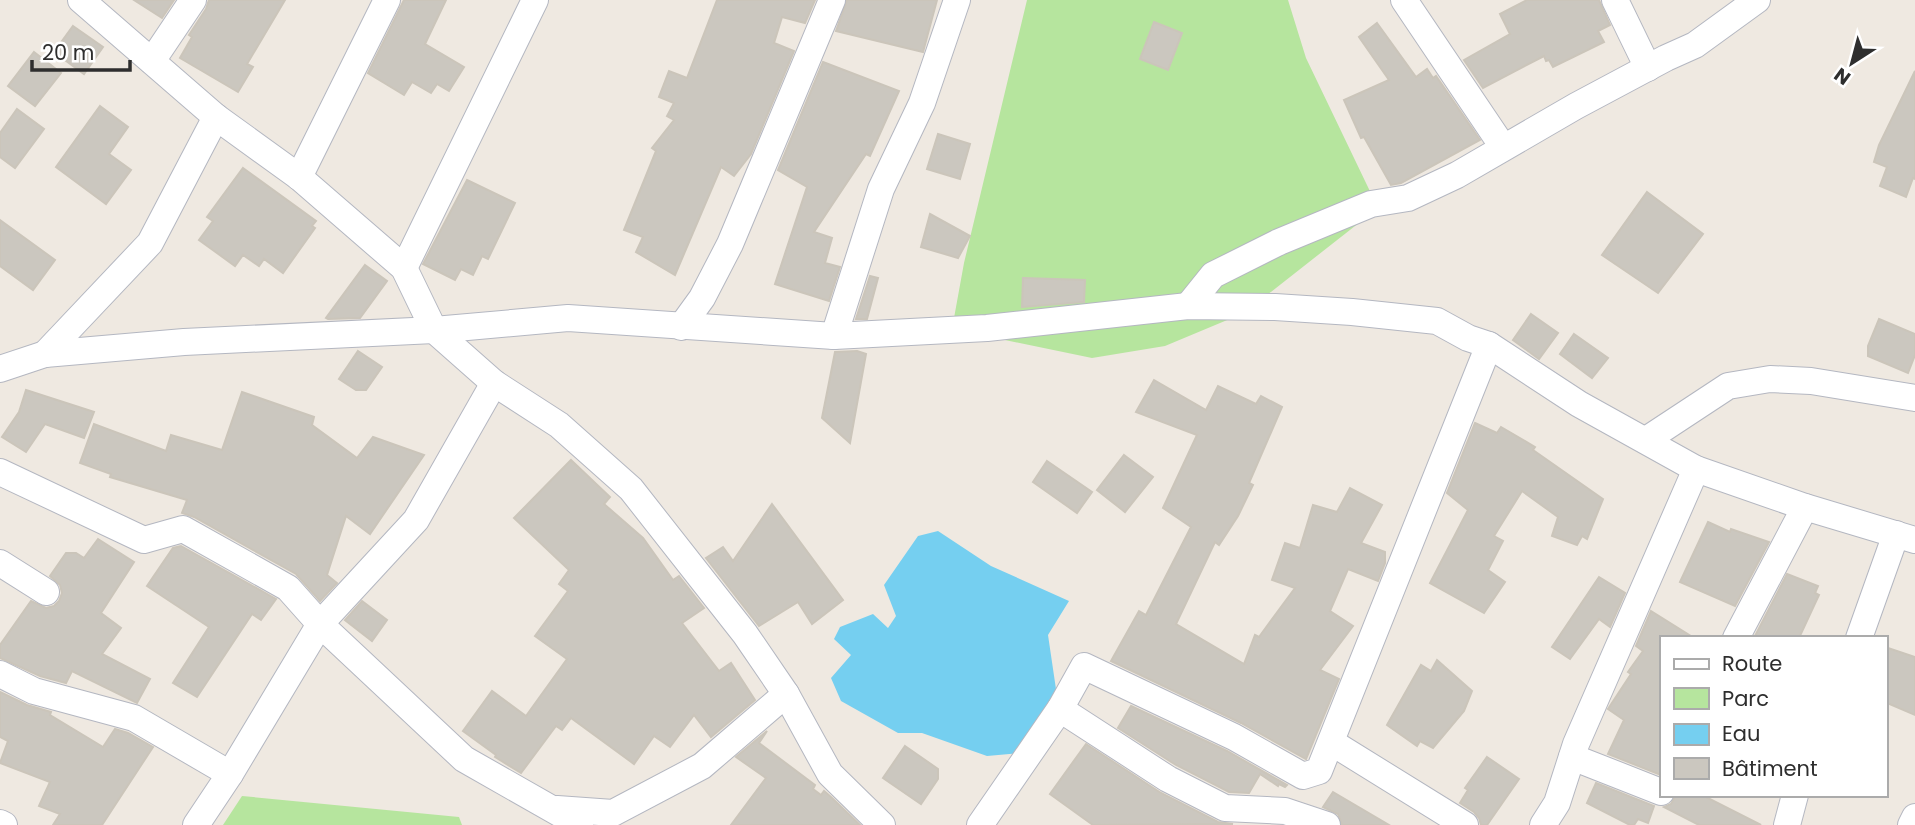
<svg xmlns="http://www.w3.org/2000/svg" width="1915" height="825" font-family="Poppins,sans-serif">
  <rect width="100%" height="100%" fill="#efe9e1"/>
  <!-- green -->
  <g fill="#b6e59e">
    <path d="M 1027,0 L 1288,0 L 1306,58 L 1378,208 L 1244,313 L 1165,346 L 1092,358 L 952,329 L 964,263 Z"/>
    <path d="M 242,796 L 459,817 L 462,825 L 223,825 Z"/>
  </g>
  <!-- water -->
  <path fill="#75cff0" d="M 938,531 L 991,566 L 1069,601 L 1048,635 L 1057,696 L 1022,753 L 987,756 L 922,733 L 898,733 L 841,701 L 831,678 L 851,655 L 834,639 L 840,627 L 873,614 L 888,628 L 896,616 L 884,585 L 918,536 Z"/>
  <!-- building -->
  <g fill="#cbc7bf" stroke="#cbc5ba" stroke-width="2">
    <path d="M 134,0 L 174,0 L 162,18 Z"/>
    <path d="M 209,0 L 285,0 L 247,64 L 253,67 L 238,92 L 180,58 L 192,37 L 189,35 L 206,9 Z"/>
    <path d="M 404,0 L 446,0 L 425,44 L 464,67 L 449,91 L 437,84 L 431,93 L 412,82 L 404,95 L 368,73 Z"/>
    <path d="M 717,0 L 815,0 L 805,23 L 782,17 L 774,43 L 794,51 L 751,154 L 734,176 L 721,167 L 675,275 L 636,252 L 643,237 L 624,230 L 656,151 L 652,148 L 674,120 L 667,116 L 674,103 L 659,97 L 669,71 L 687,78 Z"/>
    <path d="M 847,0 L 937,0 L 923,52 L 836,31 Z"/>
    <path d="M 1527,0 L 1599,0 L 1610,25 L 1598,31 L 1604,42 L 1553,67 L 1549,60 L 1546,61 L 1544,56 L 1483,88 L 1464,60 L 1510,34 L 1500,14 Z"/>
    <path d="M 1154,22 L 1182,33 L 1168,70 L 1140,59 Z"/>
    <path d="M 1377,23 L 1416,77 L 1427,69 L 1433,78 L 1436,76 L 1480,140 L 1401,183 L 1391,185 L 1364,137 L 1361,138 L 1344,100 L 1389,80 L 1359,37 Z"/>
    <path d="M 73,26 L 103,47 L 84,74 L 54,52 Z"/>
    <path d="M 34,52 L 61,73 L 35,106 L 8,86 Z"/>
    <path d="M 823,62 L 899,91 L 870,156 L 866,154 L 814,232 L 832,238 L 825,263 L 840,267 L 829,301 L 775,284 L 807,187 L 778,170 Z"/>
    <path d="M 1915,71 L 1915,179 L 1913,178 L 1906,197 L 1880,186 L 1887,167 L 1874,162 L 1879,145 Z"/>
    <path d="M 100,106 L 128,127 L 109,154 L 131,170 L 106,204 L 56,167 Z"/>
    <path d="M 17,109 L 44,129 L 15,168 L 0,157 L 0,133 Z"/>
    <path d="M 938,134 L 970,144 L 960,179 L 927,169 Z"/>
    <path d="M 243,168 L 316,221 L 312,226 L 315,228 L 283,273 L 264,259 L 259,266 L 243,255 L 235,266 L 199,240 L 213,221 L 207,217 Z"/>
    <path d="M 467,180 L 515,203 L 488,259 L 482,256 L 473,275 L 461,269 L 455,280 L 423,264 Z"/>
    <path d="M 1647,192 L 1703,234 L 1658,293 L 1602,255 Z"/>
    <path d="M 930,214 L 970,236 L 958,258 L 921,247 Z"/>
    <path d="M 0,220 L 55,260 L 33,290 L 0,266 Z"/>
    <path d="M 365,265 L 387,281 L 360,318 L 328,319 L 326,318 Z"/>
    <path d="M 870,276 L 878,278 L 867,319 L 856,319 Z"/>
    <path d="M 1023,278 L 1085,280 L 1084,302 L 1022,307 Z"/>
    <path d="M 1531,314 L 1558,333 L 1539,359 L 1513,340 Z"/>
    <path d="M 1879,319 L 1915,334 L 1915,355 L 1908,373 L 1868,356 L 1868,346 Z"/>
    <path d="M 1574,334 L 1608,358 L 1592,378 L 1560,354 Z"/>
    <path d="M 358,351 L 382,367 L 366,390 L 356,390 L 339,379 Z"/>
    <path d="M 857,351 L 866,354 L 850,443 L 822,418 L 835,352 Z"/>
    <path d="M 1154,380 L 1206,410 L 1218,386 L 1256,404 L 1261,396 L 1282,407 L 1249,483 L 1253,485 L 1238,516 L 1219,545 L 1215,542 L 1176,624 L 1244,664 L 1255,635 L 1259,637 L 1295,588 L 1272,580 L 1285,543 L 1300,548 L 1313,505 L 1337,512 L 1350,488 L 1382,505 L 1361,543 L 1385,552 L 1385,563 L 1378,581 L 1348,569 L 1330,611 L 1353,626 L 1320,670 L 1339,679 L 1306,759 L 1241,723 L 1111,661 L 1139,611 L 1146,615 L 1191,527 L 1163,508 L 1197,435 L 1136,412 Z"/>
    <path d="M 26,390 L 94,412 L 84,438 L 45,424 L 26,452 L 2,437 L 19,412 Z"/>
    <path d="M 242,392 L 314,417 L 312,425 L 357,458 L 373,437 L 424,455 L 370,534 L 346,516 L 327,575 L 337,583 L 320,601 L 296,574 L 194,517 L 182,513 L 187,500 L 110,477 L 111,474 L 80,463 L 94,424 L 166,451 L 171,435 L 222,450 Z"/>
    <path d="M 1475,423 L 1497,433 L 1501,427 L 1535,447 L 1533,450 L 1603,499 L 1587,539 L 1582,536 L 1577,545 L 1552,536 L 1558,517 L 1522,491 L 1494,536 L 1503,541 L 1488,570 L 1505,582 L 1484,613 L 1430,583 L 1468,510 L 1447,493 Z"/>
    <path d="M 1124,455 L 1153,477 L 1125,512 L 1097,490 Z"/>
    <path d="M 571,460 L 610,497 L 604,504 L 643,538 L 673,580 L 679,576 L 704,608 L 682,623 L 719,671 L 731,663 L 755,700 L 711,737 L 694,715 L 670,747 L 654,736 L 634,764 L 571,718 L 562,730 L 556,726 L 521,773 L 495,757 L 496,755 L 463,731 L 492,691 L 526,716 L 567,659 L 535,636 L 568,591 L 559,584 L 569,570 L 514,518 Z"/>
    <path d="M 1047,461 L 1092,492 L 1077,513 L 1033,482 Z"/>
    <path d="M 772,504 L 843,600 L 812,624 L 798,602 L 759,626 L 706,558 L 723,547 L 733,561 Z"/>
    <path d="M 1708,522 L 1730,532 L 1731,529 L 1769,542 L 1735,606 L 1680,582 Z"/>
    <path d="M 98,539 L 134,562 L 101,613 L 121,628 L 102,654 L 150,679 L 137,703 L 72,671 L 66,683 L 40,676 L 0,658 L 0,645 L 31,601 L 46,608 L 54,606 L 59,601 L 62,593 L 60,585 L 50,576 L 66,553 L 76,553 L 84,558 Z"/>
    <path d="M 181,546 L 276,599 L 261,620 L 252,614 L 197,697 L 173,683 L 209,627 L 147,586 L 173,548 Z"/>
    <path d="M 1787,574 L 1818,586 L 1815,593 L 1819,595 L 1799,638 L 1754,638 Z"/>
    <path d="M 1599,577 L 1625,593 L 1610,627 L 1599,619 L 1570,659 L 1552,647 Z"/>
    <path d="M 362,601 L 387,620 L 372,641 L 345,620 Z"/>
    <path d="M 1651,611 L 1694,638 L 1661,638 L 1661,775 L 1608,754 L 1624,720 L 1608,709 L 1631,674 L 1628,672 L 1643,651 L 1636,646 Z"/>
    <path d="M 1885,647 L 1915,657 L 1915,715 L 1885,702 Z"/>
    <path d="M 1437,660 L 1472,691 L 1464,711 L 1433,748 L 1420,741 L 1417,746 L 1387,725 L 1421,665 L 1431,671 Z"/>
    <path d="M 0,692 L 27,705 L 51,712 L 50,715 L 103,747 L 115,729 L 128,733 L 153,747 L 102,825 L 53,825 L 60,814 L 39,806 L 50,782 L 0,763 L 8,741 L 0,737 Z"/>
    <path d="M 1131,706 L 1227,751 L 1287,785 L 1285,787 L 1279,784 L 1278,786 L 1260,774 L 1249,793 L 1229,792 L 1176,765 L 1118,728 Z"/>
    <path d="M 767,731 L 759,743 L 815,785 L 813,789 L 821,795 L 824,791 L 831,797 L 860,825 L 731,825 L 766,778 L 736,757 Z"/>
    <path d="M 1086,744 L 1161,793 L 1218,822 L 1233,824 L 1093,825 L 1050,794 Z"/>
    <path d="M 905,746 L 938,769 L 938,779 L 921,804 L 883,778 Z"/>
    <path d="M 1487,757 L 1519,779 L 1487,825 L 1481,825 L 1479,818 L 1474,812 L 1460,803 L 1468,790 L 1465,788 Z"/>
    <path d="M 1596,783 L 1654,806 L 1648,823 L 1638,819 L 1634,825 L 1630,825 L 1587,803 Z"/>
    <path d="M 1333,792 L 1389,825 L 1342,825 L 1338,814 L 1323,807 Z"/>
    <path d="M 1676,795 L 1702,795 L 1761,825 L 1699,825 L 1664,807 L 1671,804 Z"/>
  </g>
  <g fill="none" stroke-linecap="round" stroke-linejoin="round">
    <defs>
      <g id="street">
        <path d="M 81,0 L 216,117 L 299,177 L 404,268 L 434,330 L 494,383 L 559,425 L 631,489 L 745,634 L 786,694 L 830,774 L 882,825"/>
        <path d="M 1404,0 L 1503,147"/>
        <path d="M 1615,0 L 1648,68"/>
        <path d="M 152,61 L 193,0"/>
        <path d="M 299,177 L 387,0"/>
        <path d="M 404,268 L 535,0"/>
        <path d="M 1188,306 L 1213,275 L 1279,242 L 1371,204 L 1408,198 L 1457,175 L 1576,106 L 1666,58 L 1695,45 L 1757,0"/>
        <path d="M 681,327 L 702,298 L 730,244 L 832,0"/>
        <path d="M 834,336 L 881,189 L 922,103 L 957,0"/>
        <path d="M 45,354 L 150,243 L 216,117"/>
        <path d="M 0,369 L 45,354 L 184,342 L 434,330 L 568,318 L 834,336 L 987,328 L 1188,306 L 1275,307 L 1352,312 L 1437,321 L 1468,338 L 1489,345 L 1579,404 L 1696,469 L 1805,507 L 1915,540"/>
        <path d="M 1646,440 L 1728,386 L 1770,379 L 1811,381 L 1915,398"/>
        <path d="M 0,472 L 144,540 L 183,529 L 288,588 L 320,624 L 464,759 L 580,825"/>
        <path d="M 0,563 L 46,592"/>
        <path d="M 1736,638 L 1805,507"/>
        <path d="M 1859,638 L 1896,534"/>
        <path d="M 0,674 L 34,691 L 134,718 L 230,774"/>
        <path d="M 1060,709 L 1168,779 L 1225,808 L 1285,811 L 1327,825"/>
        <path d="M 1331,742 L 1465,825"/>
        <path d="M 1572,757 L 1661,792"/>
        <path d="M 557,809 L 613,813 L 702,766 L 786,694"/>
        <path d="M 0,823 L 4,825"/>
        <path d="M 196,825 L 230,774 L 320,624 L 416,520 L 494,383"/>
        <path d="M 980,825 L 1060,709 L 1084,666 L 1234,737 L 1303,776 L 1319,771 L 1489,345"/>
        <path d="M 1543,825 L 1557,803 L 1576,744 L 1696,469"/>
        <path d="M 1787,825 L 1795,795"/>
        <path d="M 1911,825 L 1915,817"/>
      </g>
    </defs>
    <!-- street casing -->
    <use href="#street" stroke="#b4b7c1" stroke-width="28"/>
    <!-- street -->
    <use href="#street" stroke="#fff" stroke-width="26"/>
  </g>
  <!-- legend -->
  <rect x="1660" y="636" width="228" height="161" fill="#ffffff" stroke="#ababab" stroke-width="2"/>
  <rect x="1674" y="659" width="35" height="10" fill="#ffffff" stroke="#ababab" stroke-width="2"/>
  <text x="1722" y="671" font-size="21" fill="#2e2e2e">Route</text>
  <rect x="1674" y="688" width="35" height="21" fill="#b6e59e" stroke="#ababab" stroke-width="2"/>
  <text x="1722" y="706" font-size="21" fill="#2e2e2e">Parc</text>
  <rect x="1674" y="724" width="35" height="21" fill="#75cff0" stroke="#ababab" stroke-width="2"/>
  <text x="1722" y="741" font-size="21" fill="#2e2e2e">Eau</text>
  <rect x="1674" y="758" width="35" height="21" fill="#cbc7bf" stroke="#ababab" stroke-width="2"/>
  <text x="1722" y="776" font-size="21" fill="#2e2e2e">Bâtiment</text>
  <!-- north arrow -->
  <g transform="translate(1852 63) rotate(216)" stroke="#ffffff" stroke-width="5" paint-order="stroke">
  <path d="M0-5L12 26L0 18L-12 26Z" fill="#2e2e2e"/>
  <text y="-10" font-size="19" font-weight="bold" text-anchor="middle" fill="#2e2e2e">N</text>
  </g>
  <!-- scale -->
  <path d="M32 60v10h98v-10" fill="none" stroke="#2e2e2e" stroke-width="3.5"/>
  <text x="42" y="60" font-size="21" fill="#2e2e2e" stroke="#ffffff" stroke-width="5" paint-order="stroke">20 m</text>
</svg>
